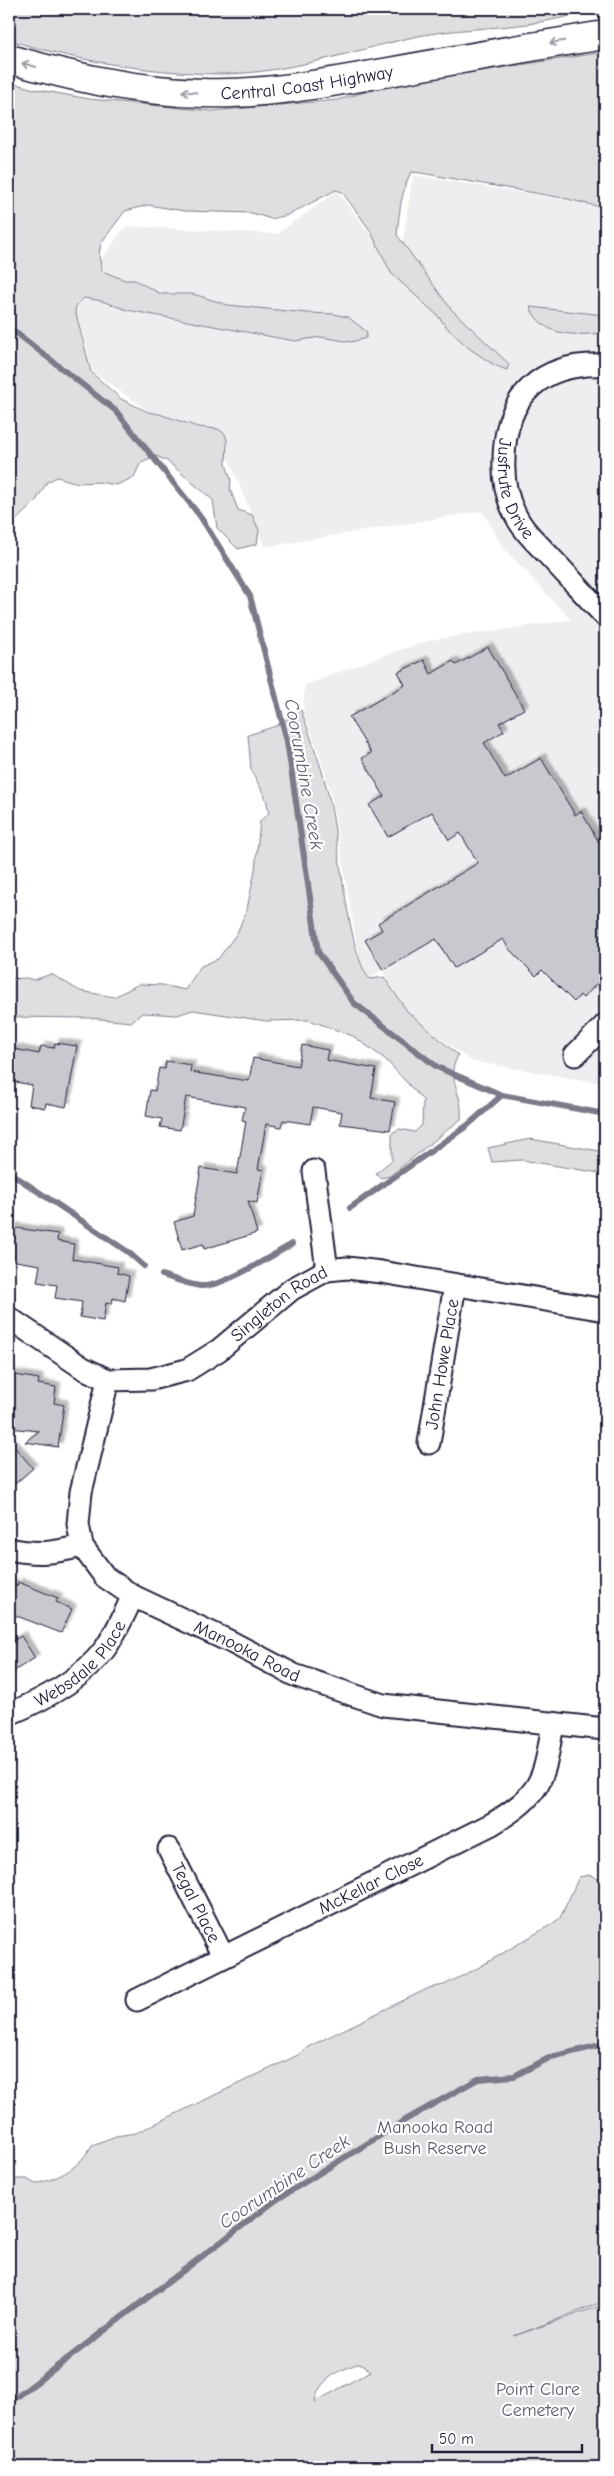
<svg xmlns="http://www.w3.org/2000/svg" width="614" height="2476" font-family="'Comic Neue',sans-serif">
  <defs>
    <filter id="shadow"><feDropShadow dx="4.5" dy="-4.5" stdDeviation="1" flood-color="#0004"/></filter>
  </defs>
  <rect width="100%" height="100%" fill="#fff"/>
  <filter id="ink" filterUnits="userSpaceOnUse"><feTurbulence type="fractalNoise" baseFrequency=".02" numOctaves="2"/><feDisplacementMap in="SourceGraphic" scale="10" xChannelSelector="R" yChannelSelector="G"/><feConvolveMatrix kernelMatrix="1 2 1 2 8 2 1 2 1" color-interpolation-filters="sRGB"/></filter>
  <g filter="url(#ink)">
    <!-- built -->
    <path fill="#eeeef1" d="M 413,175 L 605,206 L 605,1084 L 471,1061 L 404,1011 L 401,1001 L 382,971 L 369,978 L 360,963 L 331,794 L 318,749 L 303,713 L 305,685 L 396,651 L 431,640 L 571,620 L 503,547 L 482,511 L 265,547 L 228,458 L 144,408 L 93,372 L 73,299 L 126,226 L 277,234 L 337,191 L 398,270 Z"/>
    <!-- green -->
    <g fill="#dfdfe2" stroke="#80808e" fill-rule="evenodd">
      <path d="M 9,9 L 605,9 L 605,10 C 579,13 553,21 527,24 C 490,29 454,29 418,36 C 354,50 287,74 221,74 C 150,73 77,61 9,40 Z"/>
      <path d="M 605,52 L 605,208 L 563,198 L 421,173 L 411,172 C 401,192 399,214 397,235 L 451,309 L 509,364 L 507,370 L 494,365 L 470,349 L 449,330 L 437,315 L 391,273 L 370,230 L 342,192 L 336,190 L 288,215 L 271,219 L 252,213 L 185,211 L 148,205 L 125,211 L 101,243 L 99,255 L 102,271 L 125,280 L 135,280 L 161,294 L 193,294 L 228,305 L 307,313 L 334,314 L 348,317 L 367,332 L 366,338 L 351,342 L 321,337 L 295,341 L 127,310 L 102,301 L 84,298 L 77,304 L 75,310 L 91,372 L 121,399 L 148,412 L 159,414 L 198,427 L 218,429 L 225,434 L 227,441 L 226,464 L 231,480 L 230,489 L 238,510 L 252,515 L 259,530 L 257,544 L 238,549 L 217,528 L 213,500 L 167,461 L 156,456 L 141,462 L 134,477 L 117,485 L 98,482 L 78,483 L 57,477 L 47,482 L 36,501 L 9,527 L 9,82 L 34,89 L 89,99 L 212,111 L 337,100 L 390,85 Z"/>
      <path d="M 530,307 L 605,315 L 605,333 C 576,335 544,339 530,307 Z"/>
      <path d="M 301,710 C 312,741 323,770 330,802 C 338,836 349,960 370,979 L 384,977 L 407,1011 L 458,1055 C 456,1060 453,1066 453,1071 C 454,1090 463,1098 461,1119 L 390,1176 L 381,1178 L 376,1173 L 392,1160 L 392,1133 L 399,1129 L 415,1132 L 422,1125 L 423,1100 L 385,1059 L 353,1036 L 309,1020 L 266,1021 L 193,1010 L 177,1015 L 142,1013 L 131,1022 L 90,1018 L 9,1017 L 9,979 L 26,978 L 34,980 L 51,974 L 80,991 L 114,997 L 139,984 L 162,985 L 185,990 L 201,966 L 218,959 L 237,933 L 247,909 L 255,870 L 260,821 L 269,813 L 266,799 L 251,769 L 248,735 L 276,726 Z"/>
      <path d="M 530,1139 L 605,1152 L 605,1174 L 522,1160 L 492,1162 L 488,1148 Z"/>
      <path d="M 590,1875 L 605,1882 L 605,2301 L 514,2336 L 605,2304 L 605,2467 L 9,2467 L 9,2184 L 15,2179 L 27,2179 L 35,2184 C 61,2178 79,2168 92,2145 L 116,2136 L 136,2133 L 298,2055 L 308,2047 L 429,1988 L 444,1985 L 476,1969 L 552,1924 L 560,1918 L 579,1877 ZM 360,2363 L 371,2371 L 315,2402 C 318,2379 340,2370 360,2363 Z"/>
    </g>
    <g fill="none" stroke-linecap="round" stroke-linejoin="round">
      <!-- stream -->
      <g stroke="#7a7a88" stroke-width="6">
        <path d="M 9,327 L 116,411 L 200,516 L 250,596 L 287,741 L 318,952 L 354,1003 L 437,1067 L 502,1095 L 605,1114"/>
        <path d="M 9,1172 L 128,1252 L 144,1266"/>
        <path d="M 350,1208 L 468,1125 L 502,1095"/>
        <path d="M 162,1275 C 174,1279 187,1284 200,1286 C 222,1288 271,1256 292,1244"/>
        <path d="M 9,2403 L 276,2200 L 407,2119 L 478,2079 L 514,2076 L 551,2057 L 605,2044"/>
      </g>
    </g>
    <!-- building -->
    <g fill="#c8c8cf" stroke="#22223b" filter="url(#shadow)">
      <path d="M 488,647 L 524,709 L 499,723 L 504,731 L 484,743 L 505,779 L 541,758 L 575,815 L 581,811 L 605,853 L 605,975 L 583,998 L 580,995 L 574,1002 L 542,970 L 536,976 L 509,949 L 503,939 L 454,968 L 436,939 L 383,970 L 365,940 L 382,930 L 378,923 L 478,863 L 460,833 L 449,840 L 432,812 L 388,837 L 369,805 L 384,796 L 362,758 L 371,753 L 349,717 L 405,685 L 398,672 L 424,660 L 431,674 L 453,661 L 456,665 Z"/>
      <path d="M 55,1043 L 77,1046 L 66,1107 L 46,1103 L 45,1108 L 29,1105 L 32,1085 L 9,1081 L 9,1048 L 39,1054 L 41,1046 L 54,1048 Z"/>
      <path d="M 302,1045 L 328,1050 L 326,1060 L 376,1069 L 371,1098 L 395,1102 L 390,1130 L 340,1124 L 342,1112 L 313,1107 L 310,1124 L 283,1120 L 281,1127 L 266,1124 L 258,1169 L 263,1170 L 257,1203 L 248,1201 L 257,1233 L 204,1249 L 203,1244 L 182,1250 L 174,1222 L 193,1216 L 201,1168 L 237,1174 L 246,1121 L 242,1120 L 245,1107 L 186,1097 L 180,1130 L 160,1127 L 162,1119 L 146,1116 L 150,1090 L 155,1091 L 159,1068 L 165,1069 L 166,1061 L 191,1065 L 190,1072 L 249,1081 L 253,1058 L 298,1066 Z"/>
      <path d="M 9,1227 L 58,1234 L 57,1241 L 74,1244 L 72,1259 L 118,1267 L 117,1273 L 129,1276 L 125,1301 L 113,1298 L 112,1304 L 106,1303 L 103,1321 L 80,1317 L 82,1302 L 55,1298 L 57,1285 L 37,1282 L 40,1265 L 9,1260 Z"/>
      <path d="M 9,1374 L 39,1379 L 38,1384 L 56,1387 L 54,1403 L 64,1405 L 58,1447 L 25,1442 L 39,1431 L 9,1428 Z"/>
      <path d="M 9,1441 L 33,1468 L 9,1489 Z"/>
      <path d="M 9,1582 L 17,1586 L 18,1582 L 58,1598 L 56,1602 L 72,1609 L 61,1633 L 9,1613 Z"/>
      <path d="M 21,1636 L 35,1658 L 9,1674 L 9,1643 Z"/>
    </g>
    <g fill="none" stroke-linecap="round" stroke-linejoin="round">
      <defs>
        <g id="street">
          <path id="s1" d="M 605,365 C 542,362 505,395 504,459 C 503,478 506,497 515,514 C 523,531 538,544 551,558 C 569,577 587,597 605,616"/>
          <path d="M 575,1055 L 605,1025"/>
          <path d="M 314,1171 L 327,1270"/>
          <path id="s2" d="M 9,1318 L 83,1368 L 108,1380 L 151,1379 L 187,1370 L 219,1350 L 292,1289 L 327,1270 L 347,1268 L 381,1272 L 605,1310"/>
          <path id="s3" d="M 108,1380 L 81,1492 L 78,1524 L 82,1546 L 105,1577 L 133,1596 L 231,1642 L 294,1675 L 383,1705 L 605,1729"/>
          <path id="s4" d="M 429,1443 L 455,1285"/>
          <path d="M 9,1549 C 38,1555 53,1553 82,1546"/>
          <path id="s5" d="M 9,1714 C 43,1700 81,1680 104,1650 C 116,1634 124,1614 133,1596"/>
          <path id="s6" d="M 169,1849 L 223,1956"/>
          <path id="s7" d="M 137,2000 L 492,1824 C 543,1793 544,1780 553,1723"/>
        </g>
        <g id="highway">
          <path id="s8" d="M 9,59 C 73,77 134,91 202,93 C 264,95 328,83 389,72 C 461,59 533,46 605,35"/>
        </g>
      </defs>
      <!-- street casing -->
      <use href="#street" stroke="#22223b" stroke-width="25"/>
      <!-- highway casing -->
      <use href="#highway" stroke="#22223b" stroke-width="31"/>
      <!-- street -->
      <use href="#street" stroke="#fff" stroke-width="21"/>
      <!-- highway -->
      <use href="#highway" stroke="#fff" stroke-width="28"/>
    </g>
    <!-- one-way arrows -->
    <defs><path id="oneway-shaft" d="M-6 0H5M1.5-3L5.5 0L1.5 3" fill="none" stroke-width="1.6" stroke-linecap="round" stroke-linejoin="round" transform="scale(1.25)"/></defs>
    <g stroke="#9c9ca7">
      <use href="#oneway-shaft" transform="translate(557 42) rotate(171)"/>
      <use href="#oneway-shaft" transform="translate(29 65) rotate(-164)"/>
      <use href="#oneway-shaft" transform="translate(189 92) rotate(-176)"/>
    </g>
  </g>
  <g text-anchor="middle" stroke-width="4.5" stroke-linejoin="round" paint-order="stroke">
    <!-- street labels -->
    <g font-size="18" fill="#22223b" stroke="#fff">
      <text dy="6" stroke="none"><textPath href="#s8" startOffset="302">Central Coast Highway</textPath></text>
      <text dy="6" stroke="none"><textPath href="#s1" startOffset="190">Jusfrute Drive</textPath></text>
      <text dy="6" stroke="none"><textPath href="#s2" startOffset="311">Singleton Road</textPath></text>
      <text dy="6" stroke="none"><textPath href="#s4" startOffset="80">John Howe Place</textPath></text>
      <text dy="6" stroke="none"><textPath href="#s3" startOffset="369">Manooka Road</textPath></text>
      <text dy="6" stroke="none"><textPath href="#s5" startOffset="89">Websdale Place</textPath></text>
      <text dy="6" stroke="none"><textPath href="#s7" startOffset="261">McKellar Close</textPath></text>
      <text dy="6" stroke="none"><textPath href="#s6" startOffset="60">Tegal Place</textPath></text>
    </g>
    <!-- park labels -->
    <g font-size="18" fill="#5b5b6d" stroke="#fff">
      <text x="435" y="2133">Manooka Road<tspan x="435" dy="21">Bush Reserve</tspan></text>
      <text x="538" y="2395">Point Clare<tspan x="538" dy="21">Cemetery</tspan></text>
    </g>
    <!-- water labels -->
    <g font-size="19" font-style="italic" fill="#5c5c6f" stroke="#fff">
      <text transform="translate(305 774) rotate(80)" y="7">Coorumbine Creek</text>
      <text transform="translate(284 2181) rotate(-34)" y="7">Coorumbine Creek</text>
    </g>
  </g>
  <!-- margin -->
  <rect width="614" height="2476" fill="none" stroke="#fff" stroke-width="30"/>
  <rect x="15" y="15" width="584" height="2446" fill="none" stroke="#22223b" stroke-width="2" filter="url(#ink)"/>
  <!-- scale -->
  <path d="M432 2444v8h150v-8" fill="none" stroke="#22223b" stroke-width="2.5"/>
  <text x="439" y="2444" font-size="15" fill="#22223b" stroke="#ffffff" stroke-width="4" paint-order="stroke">50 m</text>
</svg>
